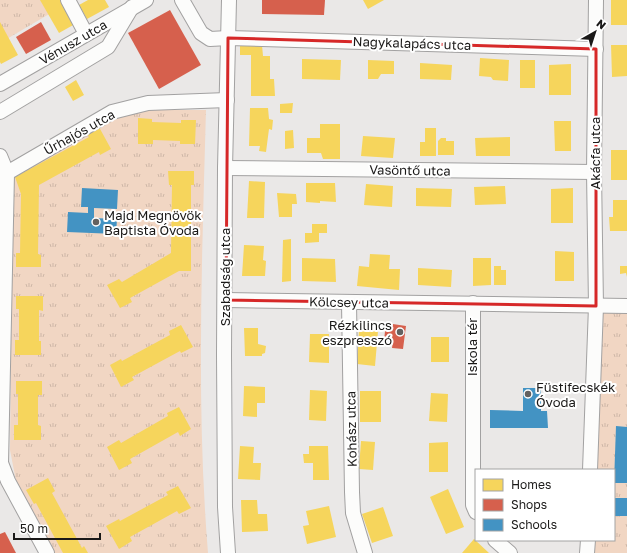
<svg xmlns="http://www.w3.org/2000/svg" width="627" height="553" font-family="'Golos Text',sans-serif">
  <defs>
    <pattern id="park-tufts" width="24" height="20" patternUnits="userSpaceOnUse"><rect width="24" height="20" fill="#f1d6c3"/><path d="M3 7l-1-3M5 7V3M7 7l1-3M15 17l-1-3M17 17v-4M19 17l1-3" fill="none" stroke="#ceb7a7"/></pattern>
  </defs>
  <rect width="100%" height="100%" fill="#eae8e7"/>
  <!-- park -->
  <g fill="url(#park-tufts)">
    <path d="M 0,0 L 73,0 L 0,43 Z"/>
    <path d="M 132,110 L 206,110 C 202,257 196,406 208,553 L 54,553 L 16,481 L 10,450 L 13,173 L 109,119 Z"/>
    <path d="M 596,306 L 627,306 L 627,553 L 587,553 L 588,540 L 614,540 L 614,470 L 590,470 Z"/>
  </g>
  <!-- homes -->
  <g fill="#f6d55c">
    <path d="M 40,0 L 62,0 L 75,24 L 59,33 Z"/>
    <path d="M 88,0 L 105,0 L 109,7 L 87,19 L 79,5 Z"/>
    <path d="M 363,0 L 384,0 L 368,9 Z"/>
    <rect x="611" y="0" width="16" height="25"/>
    <path d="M 0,22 L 18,55 L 1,64 L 0,62 Z"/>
    <path d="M 240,44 L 262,45 L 263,56 L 270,56 L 270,79 L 274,79 L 275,96 L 251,96 L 251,55 L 240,55 Z"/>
    <path d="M 611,45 L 627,45 L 627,76 L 612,77 Z"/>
    <path d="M 480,58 L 509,60 L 508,81 L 493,80 L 491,77 L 479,76 Z"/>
    <path d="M 302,59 L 341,60 L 340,80 L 302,79 Z"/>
    <path d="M 368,60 L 394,61 L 394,74 L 381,74 L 378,79 L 368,79 Z"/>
    <rect x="520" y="60" width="15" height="28"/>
    <path d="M 420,63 L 452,65 L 451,80 L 420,79 Z"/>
    <path d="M 571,64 L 571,95 L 549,95 L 549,65 Z"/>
    <path d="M 76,80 L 84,95 L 73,101 L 65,87 Z"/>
    <path d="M 293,103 L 292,113 L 280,113 L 280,104 Z"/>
    <path d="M 250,108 L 268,108 L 269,119 L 273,120 L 272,130 L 269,129 L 266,152 L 259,151 L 260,146 L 249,146 Z"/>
    <path d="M 138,118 L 152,119 L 152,122 L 181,123 L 181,120 L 196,120 L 195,144 L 180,144 L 180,141 L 153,140 L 153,144 L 138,144 Z"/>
    <path d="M 554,121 L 571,121 L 571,151 L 555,151 Z"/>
    <path d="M 320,124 L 340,124 L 340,159 L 323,159 L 321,153 L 307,153 L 307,138 L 320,138 Z"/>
    <path d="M 99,127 L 111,149 L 100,155 L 99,152 L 39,185 L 38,254 L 41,255 L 41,267 L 16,267 L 16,253 L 20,253 L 21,194 L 15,177 L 89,137 L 87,134 Z"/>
    <path d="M 425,128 L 436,128 L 436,156 L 420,156 L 420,142 L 425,142 Z"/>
    <path d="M 293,130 L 294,148 L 285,149 L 285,131 Z"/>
    <path d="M 363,136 L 395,138 L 393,158 L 361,156 Z"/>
    <path d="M 510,137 L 510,156 L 476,156 L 475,138 Z"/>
    <path d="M 441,138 L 446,138 L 446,141 L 454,141 L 454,155 L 438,155 L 438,141 Z"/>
    <rect x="611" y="150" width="16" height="30"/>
    <path d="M 168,171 L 194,171 L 194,185 L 191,185 L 191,271 L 179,271 L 130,298 L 132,302 L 120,308 L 107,285 L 119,279 L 122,282 L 171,253 L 172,185 L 169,185 Z"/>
    <path d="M 249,181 L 265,182 L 264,218 L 247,218 Z"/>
    <path d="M 306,183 L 335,183 L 336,202 L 320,201 L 320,203 L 306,202 Z"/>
    <path d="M 366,184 L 393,186 L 392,207 L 364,205 Z"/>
    <path d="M 505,186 L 506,204 L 475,205 L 474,187 Z"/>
    <path d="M 416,188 L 452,189 L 451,207 L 416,206 Z"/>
    <path d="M 573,188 L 573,223 L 551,223 L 551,189 Z"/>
    <path d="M 277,193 L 296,194 L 297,204 L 285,204 L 292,204 L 292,217 L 279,217 Z"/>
    <path d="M 613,200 L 627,200 L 627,231 L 610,231 L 609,217 L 613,217 Z"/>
    <path d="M 312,224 L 327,224 L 327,233 L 319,233 L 319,242 L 305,243 L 305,233 L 312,233 Z"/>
    <path d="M 291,239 L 291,281 L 282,282 L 283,240 Z"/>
    <path d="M 244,245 L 264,246 L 263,260 L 266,261 L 265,276 L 242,276 Z"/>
    <path d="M 555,251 L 574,252 L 574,281 L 555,281 Z"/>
    <path d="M 370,254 L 390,255 L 389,269 L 400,269 L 399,290 L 357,286 L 359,266 L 369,267 Z"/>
    <path d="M 302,258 L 335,259 L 336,282 L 302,281 Z"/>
    <path d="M 473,258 L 491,258 L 491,285 L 473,286 Z"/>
    <path d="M 494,266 L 501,266 L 501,270 L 506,270 L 506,285 L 494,285 Z"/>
    <path d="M 620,266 L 627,266 L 627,277 L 626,273 L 620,274 Z"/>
    <path d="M 418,268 L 452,270 L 451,287 L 418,285 Z"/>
    <path d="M 16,296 L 43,296 L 43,311 L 39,310 L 39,341 L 41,341 L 41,355 L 15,355 L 15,340 L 19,340 L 19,309 L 16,309 Z"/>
    <path d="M 181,325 L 193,347 L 181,353 L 180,351 L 132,377 L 134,380 L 121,387 L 110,365 L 121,359 L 122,361 L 170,335 L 169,331 Z"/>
    <path d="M 244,328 L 258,328 L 258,344 L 266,346 L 265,353 L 262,354 L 262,356 L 245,356 Z"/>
    <path d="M 359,330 L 378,331 L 375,366 L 357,364 Z"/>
    <path d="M 310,334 L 329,334 L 329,363 L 309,362 Z"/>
    <rect x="431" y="337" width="18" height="25"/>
    <path d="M 16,381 L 42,381 L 42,395 L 38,395 L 38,425 L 41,426 L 41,440 L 14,440 L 14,425 L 18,425 L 18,394 L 16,394 Z"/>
    <path d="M 244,386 L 265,387 L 265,403 L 257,403 L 257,417 L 243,416 Z"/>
    <path d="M 310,390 L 327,391 L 326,421 L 309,420 Z"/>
    <rect x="360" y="391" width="21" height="31"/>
    <path d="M 431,393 L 448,394 L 447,422 L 429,421 Z"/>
    <path d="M 179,407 L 191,429 L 180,436 L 178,432 L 130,459 L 132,463 L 119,470 L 107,447 L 119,440 L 121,443 L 168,416 L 167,413 Z"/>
    <path d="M 361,441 L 375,442 L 373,470 L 359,469 Z"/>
    <path d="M 448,442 L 448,472 L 429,472 L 429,443 Z"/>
    <path d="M 240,446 L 254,447 L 253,463 L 261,463 L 260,480 L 238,479 Z"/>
    <path d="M 309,446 L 328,446 L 329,480 L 313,480 L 313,463 L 304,463 L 303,454 L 309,454 Z"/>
    <path d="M 48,478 L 55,491 L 52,493 L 82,548 L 84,546 L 88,553 L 63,553 L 36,503 L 34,504 L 26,490 Z"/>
    <path d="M 178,486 L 191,508 L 179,514 L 177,511 L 130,537 L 132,541 L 119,549 L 106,526 L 119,519 L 120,521 L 168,495 L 166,492 Z"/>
    <path d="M 448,489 L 464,527 L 446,534 L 430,497 Z"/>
    <path d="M 241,500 L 257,500 L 258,514 L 267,514 L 268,531 L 242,532 Z"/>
    <path d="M 329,506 L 336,537 L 307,544 L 303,526 L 309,525 L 306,511 Z"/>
    <path d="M 383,507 L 393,536 L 372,543 L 362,514 Z"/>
    <path d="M 474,539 L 489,553 L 462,553 Z"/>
  </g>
  <!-- shops -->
  <g fill="#d6604d">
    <path d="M 262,0 L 325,0 L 324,15 L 262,14 Z"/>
    <path d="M 170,10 L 201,65 L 159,89 L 128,33 Z"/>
    <path d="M 41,22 L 51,40 L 26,54 L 16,37 Z"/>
    <path d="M 386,323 L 406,326 L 403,349 L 392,348 L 393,341 L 384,340 Z"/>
    <path d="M 5,532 L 16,553 L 0,553 L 0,534 Z"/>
  </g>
  <!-- schools -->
  <g fill="#4393c3">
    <path d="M 82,188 L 118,190 L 117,209 L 94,208 L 94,218 L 117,219 L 116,234 L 67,232 L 68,212 L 88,213 L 88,207 L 81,207 Z"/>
    <path d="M 523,388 L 541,388 L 541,411 L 547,411 L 548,428 L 490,428 L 490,410 L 523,411 Z"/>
    <path d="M 616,426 L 627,427 L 627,483 L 614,483 Z"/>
    <rect x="614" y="498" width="13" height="18"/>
  </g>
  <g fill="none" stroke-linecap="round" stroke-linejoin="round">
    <defs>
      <g id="minor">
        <path d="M 68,0 L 86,34"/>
        <path d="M 182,0 L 201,33 L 210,39 L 228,38 L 596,49"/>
        <path d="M 0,84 L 146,0"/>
        <path d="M 0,112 L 108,47 L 132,7"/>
        <path d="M 0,156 L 7,173 L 1,463 L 8,481 L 47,553"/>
        <path d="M 225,168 L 594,172"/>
        <path d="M 7,173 L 112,112 L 148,103 L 227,100"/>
        <path d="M 226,300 L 627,306"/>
        <path d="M 349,303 L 352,492 L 353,513 L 365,553"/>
        <path d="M 473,303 L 473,505 L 476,512"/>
        <path d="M 590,470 L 596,306 L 594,172 L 596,0"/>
        <path d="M 495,540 L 510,553"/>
        <path d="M 228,553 L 225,507 L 224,355 L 225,168 L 229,0"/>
        <path d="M 587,553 L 588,540"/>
      </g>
    </defs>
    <!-- minor casing -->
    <use href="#minor" stroke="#a2a1a1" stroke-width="16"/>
    <!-- minor -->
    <use href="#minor" stroke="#fcfcfb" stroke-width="14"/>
  </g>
  <!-- marked area -->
  <path fill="none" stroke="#d62828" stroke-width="3" stroke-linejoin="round" d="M 228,38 L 596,49 L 596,306 L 226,300 Z"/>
  <!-- markers -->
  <g fill="#636160" stroke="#fff" stroke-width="1.5">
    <circle cx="96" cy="222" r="4"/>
    <circle cx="400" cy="332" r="4"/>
    <circle cx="528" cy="394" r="4"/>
  </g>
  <g text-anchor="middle" stroke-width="4" stroke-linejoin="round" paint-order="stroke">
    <!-- street labels -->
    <g font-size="13" fill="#1a1918" stroke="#fff">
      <text transform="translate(73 42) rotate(-30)" y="5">Vénusz utca</text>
      <text transform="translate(412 43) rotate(2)" y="5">Nagykalapács utca</text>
      <text transform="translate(79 132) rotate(-29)" y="5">Űrhajós utca</text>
      <text transform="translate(595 153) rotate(-90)" y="5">Akácfa utca</text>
      <text transform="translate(410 170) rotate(1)" y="5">Vasöntő utca</text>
      <text transform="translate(225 277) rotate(-90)" y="5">Szabadság utca</text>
      <text transform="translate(349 302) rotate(1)" y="5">Kölcsey utca</text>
      <text transform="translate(472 347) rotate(-90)" y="5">Iskola tér</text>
      <text transform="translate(351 429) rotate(-91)" y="5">Kohász utca</text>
    </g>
    <!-- poi labels -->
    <g font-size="13" fill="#1a1918" stroke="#fff" text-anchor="start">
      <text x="104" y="220">Majd Megnövök<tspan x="104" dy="15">Baptista Óvoda</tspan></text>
      <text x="392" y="330" text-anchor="end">Rézkilincs<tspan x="392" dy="15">eszpresszó</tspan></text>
      <text x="536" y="392">Füstifecskék<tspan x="536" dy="15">Óvoda</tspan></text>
    </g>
  </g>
  <!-- legend -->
  <rect x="475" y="469" width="140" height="72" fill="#ffffff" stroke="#a3a3a3"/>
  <rect x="483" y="479" width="20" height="12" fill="#f6d55c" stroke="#a3a3a3"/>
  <text x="511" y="489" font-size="12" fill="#1a1918">Homes</text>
  <rect x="483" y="499" width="20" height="12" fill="#d6604d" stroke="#a3a3a3"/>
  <text x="511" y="509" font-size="12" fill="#1a1918">Shops</text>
  <rect x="483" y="519" width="20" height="12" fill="#4393c3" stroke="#a3a3a3"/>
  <text x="511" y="529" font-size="12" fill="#1a1918">Schools</text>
  <!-- north arrow -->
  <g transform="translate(595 32) rotate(39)" stroke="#ffffff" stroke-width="3" paint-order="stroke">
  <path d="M0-3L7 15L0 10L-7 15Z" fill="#1a1918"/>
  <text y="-6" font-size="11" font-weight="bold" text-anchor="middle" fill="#1a1918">N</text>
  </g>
  <!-- scale -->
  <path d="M14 533v6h86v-6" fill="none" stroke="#1a1918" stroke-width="2"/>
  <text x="20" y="533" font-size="12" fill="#1a1918" stroke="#ffffff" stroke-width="3" paint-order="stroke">50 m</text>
</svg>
